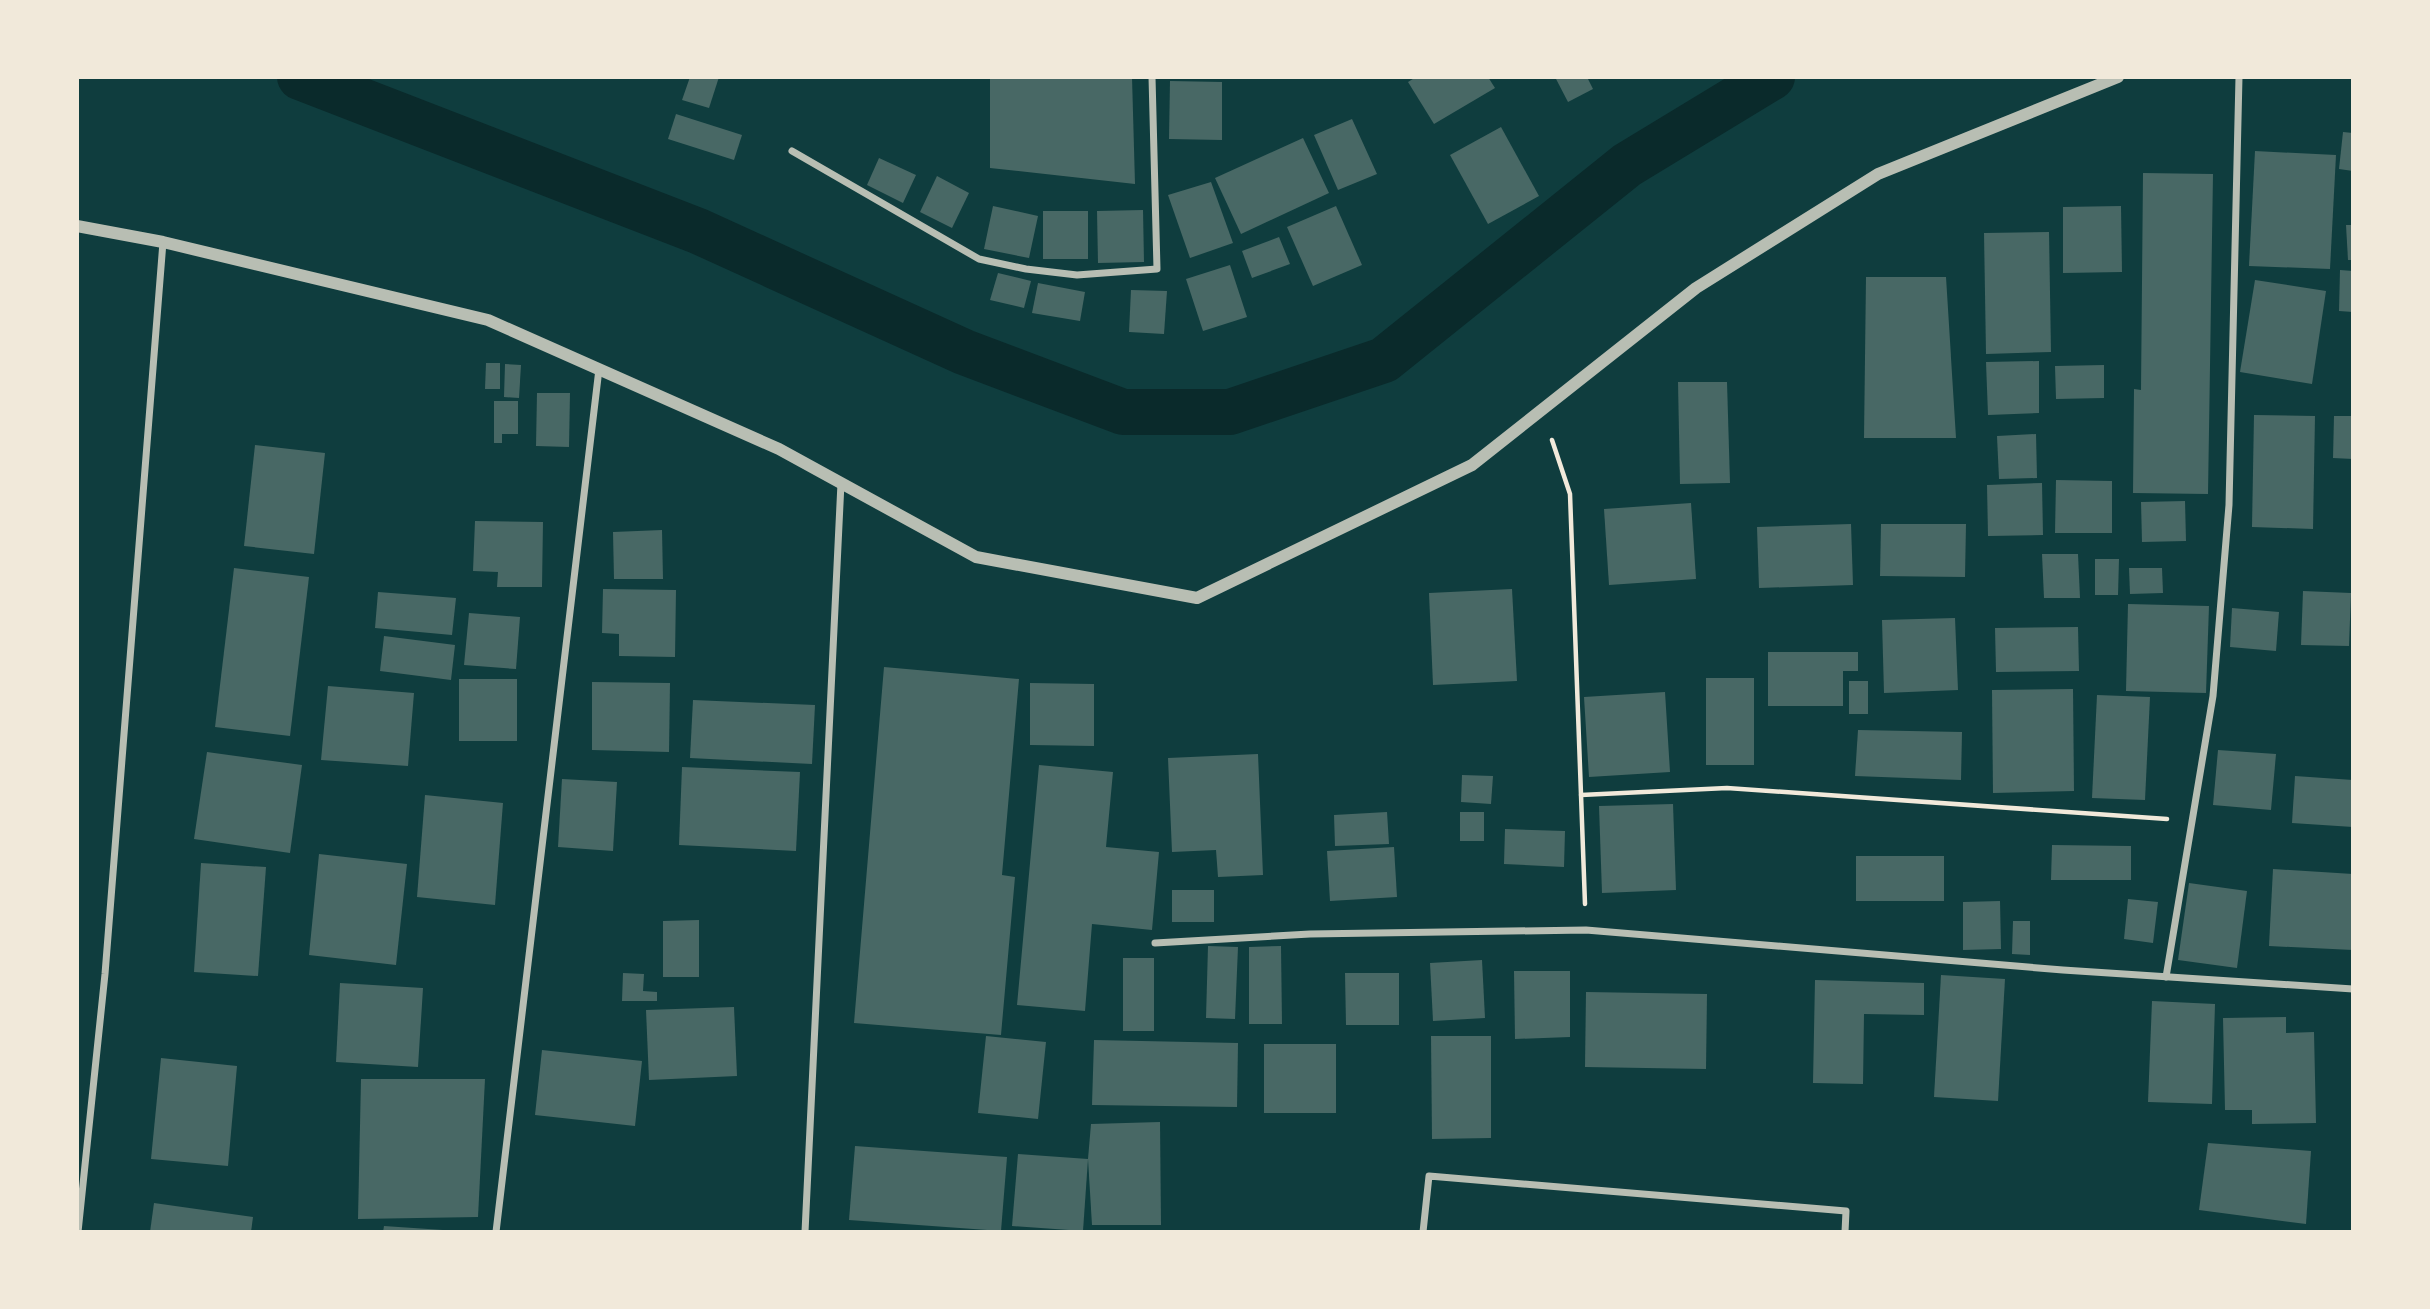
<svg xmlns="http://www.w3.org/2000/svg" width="2430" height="1309" font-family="Arial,sans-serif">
  <rect width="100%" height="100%" fill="#0f3d3e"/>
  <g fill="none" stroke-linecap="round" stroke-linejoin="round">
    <!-- canal -->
    <path stroke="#0a2a2b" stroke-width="46" d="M 300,77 L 698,231 L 964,352 L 1123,412 L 1230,412 L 1384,360 L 1627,165 L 1772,77"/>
  </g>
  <!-- building -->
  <g fill="#486865">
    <path d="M 690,77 L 719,77 L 709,108 L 682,100 Z"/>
    <path d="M 990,77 L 1132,77 L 1135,184 L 990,168 Z"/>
    <path d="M 1416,77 L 1488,77 L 1495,88 L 1434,124 L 1408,82 Z"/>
    <path d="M 1555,77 L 1587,77 L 1593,89 L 1568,102 Z"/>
    <path d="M 1170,81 L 1222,82 L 1222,140 L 1169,139 Z"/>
    <path d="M 676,114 L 742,135 L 734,160 L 668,139 Z"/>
    <path d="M 1352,119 L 1377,174 L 1338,190 L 1314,135 Z"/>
    <path d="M 1501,127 L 1539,196 L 1488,224 L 1450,155 Z"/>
    <path d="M 2343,132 L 2353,133 L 2353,171 L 2339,169 Z"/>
    <path d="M 1303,138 L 1329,193 L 1241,234 L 1215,178 Z"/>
    <path d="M 2255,151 L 2336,155 L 2330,269 L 2249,266 Z"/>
    <path d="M 879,158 L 916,175 L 903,203 L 867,185 Z"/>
    <path d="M 2143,173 L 2213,174 L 2208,494 L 2133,493 L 2134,389 L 2141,390 Z"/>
    <path d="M 937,176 L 969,193 L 952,228 L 920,212 Z"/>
    <path d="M 1211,182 L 1233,243 L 1190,258 L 1168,195 Z"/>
    <path d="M 993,206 L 1038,216 L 1029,258 L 984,249 Z"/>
    <path d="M 1336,206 L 1362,265 L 1313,286 L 1287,227 Z"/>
    <path d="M 2121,206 L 2122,272 L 2063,273 L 2063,207 Z"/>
    <path d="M 1143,210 L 1144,262 L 1098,263 L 1097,211 Z"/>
    <rect x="1043" y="211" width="45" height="48"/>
    <path d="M 2346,225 L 2353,225 L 2353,260 L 2348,260 Z"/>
    <path d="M 2049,232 L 2051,352 L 1986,354 L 1984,233 Z"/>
    <path d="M 1279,237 L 1290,264 L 1252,278 L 1242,251 Z"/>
    <path d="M 1230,265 L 1247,317 L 1203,331 L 1186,279 Z"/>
    <path d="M 2340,270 L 2353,271 L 2353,312 L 2339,311 Z"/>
    <path d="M 998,273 L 1031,281 L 1024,308 L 990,300 Z"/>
    <path d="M 1866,277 L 1946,277 L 1956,438 L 1864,438 Z"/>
    <path d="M 2255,280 L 2326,291 L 2312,384 L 2240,372 Z"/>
    <path d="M 1038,283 L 1085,292 L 1080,321 L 1032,313 Z"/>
    <path d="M 1131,290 L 1167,291 L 1164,334 L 1129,332 Z"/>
    <path d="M 2039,361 L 2039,413 L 1988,415 L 1986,362 Z"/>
    <path d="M 486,363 L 500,363 L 500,389 L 485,389 Z"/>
    <path d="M 505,364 L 521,365 L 519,398 L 504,397 Z"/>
    <path d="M 2104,365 L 2104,398 L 2056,399 L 2055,366 Z"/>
    <path d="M 1678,382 L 1727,382 L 1730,483 L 1680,484 Z"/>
    <path d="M 537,393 L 570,393 L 569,447 L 536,446 Z"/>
    <path d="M 494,401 L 518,401 L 518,434 L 502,434 L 502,443 L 494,443 Z"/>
    <path d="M 2254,415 L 2315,416 L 2313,529 L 2252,527 Z"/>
    <path d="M 2334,416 L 2353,416 L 2353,459 L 2333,458 Z"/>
    <path d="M 2036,434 L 2037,478 L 1999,479 L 1997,436 Z"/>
    <path d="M 255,445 L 325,453 L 314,554 L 244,546 Z"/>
    <path d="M 2056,480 L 2112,481 L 2112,533 L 2055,533 Z"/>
    <path d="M 2042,483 L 2043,535 L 1988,536 L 1987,485 Z"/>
    <path d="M 2185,501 L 2186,541 L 2142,542 L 2141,502 Z"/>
    <path d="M 1691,503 L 1696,579 L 1609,585 L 1604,509 Z"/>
    <path d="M 475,521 L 543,522 L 542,587 L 497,587 L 498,572 L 473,571 Z"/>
    <path d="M 1851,524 L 1853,585 L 1759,588 L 1757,527 Z"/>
    <path d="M 1881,524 L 1966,524 L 1965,577 L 1880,576 Z"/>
    <path d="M 662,530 L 663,579 L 614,579 L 613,532 Z"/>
    <path d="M 2042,554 L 2078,554 L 2080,598 L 2044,598 Z"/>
    <path d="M 2095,559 L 2119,559 L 2118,595 L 2095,595 Z"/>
    <path d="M 234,568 L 309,577 L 290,736 L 215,727 Z"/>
    <path d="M 2129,568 L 2162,568 L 2163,593 L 2130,594 Z"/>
    <path d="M 603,589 L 676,590 L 675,657 L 619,656 L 619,634 L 602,633 Z"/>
    <path d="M 1512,589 L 1517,681 L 1433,685 L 1429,593 Z"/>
    <path d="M 2303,591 L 2351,593 L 2349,646 L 2301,645 Z"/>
    <path d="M 378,592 L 456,598 L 452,635 L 375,628 Z"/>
    <path d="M 2128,604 L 2209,606 L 2206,693 L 2126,691 Z"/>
    <path d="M 2232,608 L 2279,612 L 2276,651 L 2230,647 Z"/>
    <path d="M 469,613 L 520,617 L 516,669 L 464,665 Z"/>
    <path d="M 1955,618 L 1958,690 L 1884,693 L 1882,620 Z"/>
    <path d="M 2078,627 L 2079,671 L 1996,672 L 1995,628 Z"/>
    <path d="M 384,636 L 455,645 L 451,680 L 380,671 Z"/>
    <path d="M 1768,652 L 1858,652 L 1858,671 L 1843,671 L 1843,706 L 1768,706 Z"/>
    <path d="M 884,667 L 1019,679 L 1002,875 L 1015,877 L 1001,1035 L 854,1023 Z"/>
    <rect x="1706" y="678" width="48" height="87"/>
    <rect x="459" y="679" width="58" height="62"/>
    <rect x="1849" y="681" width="19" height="33"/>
    <path d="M 592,682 L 670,683 L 669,752 L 592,750 Z"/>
    <path d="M 1030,683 L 1094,684 L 1094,746 L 1030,745 Z"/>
    <path d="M 328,686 L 414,693 L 408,766 L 321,760 Z"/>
    <path d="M 2073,689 L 2074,791 L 1993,793 L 1992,690 Z"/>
    <path d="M 1665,692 L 1670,772 L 1589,777 L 1584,697 Z"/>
    <path d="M 2097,695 L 2150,697 L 2145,800 L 2092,798 Z"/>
    <path d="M 693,700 L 815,705 L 812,764 L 690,758 Z"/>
    <path d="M 1858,730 L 1962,732 L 1961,780 L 1855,776 Z"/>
    <path d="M 2218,750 L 2276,754 L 2271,810 L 2213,805 Z"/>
    <path d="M 207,752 L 302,765 L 290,853 L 194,839 Z"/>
    <path d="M 1258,754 L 1263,875 L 1218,877 L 1216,850 L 1172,852 L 1168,758 Z"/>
    <path d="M 1039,765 L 1113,772 L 1106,847 L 1159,852 L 1152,930 L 1092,924 L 1085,1011 L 1017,1005 Z"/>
    <path d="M 682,767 L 800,772 L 796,851 L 679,845 Z"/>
    <path d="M 1462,775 L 1493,776 L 1491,804 L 1461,802 Z"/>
    <path d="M 2295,776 L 2353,780 L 2353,827 L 2292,823 Z"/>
    <path d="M 562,779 L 617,782 L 613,851 L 558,847 Z"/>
    <path d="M 425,795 L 503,803 L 495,905 L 417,897 Z"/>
    <path d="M 1673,804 L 1676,890 L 1602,893 L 1599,806 Z"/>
    <path d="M 1387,812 L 1389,844 L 1335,846 L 1334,815 Z"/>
    <rect x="1460" y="812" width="24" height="29"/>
    <path d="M 1505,829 L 1565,831 L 1564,867 L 1504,864 Z"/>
    <path d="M 2052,845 L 2131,846 L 2131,880 L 2051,880 Z"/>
    <path d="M 1394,847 L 1397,897 L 1330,901 L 1327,851 Z"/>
    <path d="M 319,854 L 407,864 L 396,965 L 309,955 Z"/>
    <rect x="1856" y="856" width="88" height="45"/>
    <path d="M 201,863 L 266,867 L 258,976 L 194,972 Z"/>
    <path d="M 2273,869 L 2353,874 L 2353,950 L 2269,946 Z"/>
    <path d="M 2189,883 L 2247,891 L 2237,968 L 2178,960 Z"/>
    <rect x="1172" y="890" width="42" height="32"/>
    <path d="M 2128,899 L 2158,902 L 2153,943 L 2124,939 Z"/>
    <path d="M 2000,901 L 2001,949 L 1963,950 L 1963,902 Z"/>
    <path d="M 699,920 L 699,977 L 663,977 L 663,921 Z"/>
    <path d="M 2013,921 L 2030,921 L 2030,955 L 2012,954 Z"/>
    <path d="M 1208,946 L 1238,947 L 1235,1019 L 1206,1018 Z"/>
    <path d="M 1281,946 L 1282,1024 L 1249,1024 L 1249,947 Z"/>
    <rect x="1123" y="958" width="31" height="73"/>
    <path d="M 1482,960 L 1485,1018 L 1433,1021 L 1430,963 Z"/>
    <path d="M 1514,971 L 1570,971 L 1570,1037 L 1515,1039 Z"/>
    <path d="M 623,973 L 644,974 L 643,991 L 657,992 L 657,1001 L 622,1001 Z"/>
    <path d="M 1345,973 L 1399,973 L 1399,1025 L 1346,1025 Z"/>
    <path d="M 1941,975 L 2005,979 L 1998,1101 L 1934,1097 Z"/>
    <path d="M 1815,980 L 1924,983 L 1924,1015 L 1864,1014 L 1863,1084 L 1813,1083 Z"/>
    <path d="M 340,983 L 423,988 L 418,1067 L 336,1062 Z"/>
    <path d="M 1586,992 L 1707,994 L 1706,1069 L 1585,1067 Z"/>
    <path d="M 2152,1001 L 2215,1004 L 2212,1104 L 2148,1102 Z"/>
    <path d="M 734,1007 L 737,1076 L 649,1080 L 646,1010 Z"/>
    <path d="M 2286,1017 L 2286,1033 L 2314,1032 L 2316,1123 L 2252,1124 L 2252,1110 L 2225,1110 L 2223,1018 Z"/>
    <path d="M 986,1036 L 1046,1042 L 1038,1119 L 978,1113 Z"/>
    <path d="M 1431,1036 L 1491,1036 L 1491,1138 L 1432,1139 Z"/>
    <path d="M 1094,1040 L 1238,1043 L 1237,1107 L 1092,1105 Z"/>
    <rect x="1264" y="1044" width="72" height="69"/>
    <path d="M 542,1050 L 642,1061 L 635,1126 L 535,1115 Z"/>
    <path d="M 161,1058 L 237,1066 L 228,1166 L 151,1159 Z"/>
    <path d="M 361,1079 L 485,1079 L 478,1217 L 358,1219 Z"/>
    <path d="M 1160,1122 L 1161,1225 L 1092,1225 L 1088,1159 L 1091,1124 Z"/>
    <path d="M 2208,1143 L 2311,1151 L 2306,1224 L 2199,1210 Z"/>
    <path d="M 855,1146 L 1007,1157 L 1001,1231 L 849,1220 Z"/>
    <path d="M 1018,1154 L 1088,1159 L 1083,1231 L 1012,1226 Z"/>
    <path d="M 154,1203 L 253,1217 L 251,1232 L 150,1232 Z"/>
    <path d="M 384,1226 L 443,1230 L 443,1232 L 383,1232 Z"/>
  </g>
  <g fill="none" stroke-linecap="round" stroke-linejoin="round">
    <!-- path -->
    <g stroke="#f1e9da" stroke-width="4.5">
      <path d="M 1552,440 L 1570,494 L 1585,904"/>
      <path d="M 1581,795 L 1727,788 L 2167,819"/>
    </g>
    <!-- minor -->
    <g stroke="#b8beb3" stroke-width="7">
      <path d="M 792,151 L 979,259 L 1026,269 L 1077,275 L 1157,269 L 1152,77"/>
      <path d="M 1155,943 L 1310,934 L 1586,930 L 2063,970 L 2353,989"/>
      <path d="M 2166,977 L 2213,696 L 2229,505 L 2239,77"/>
      <path d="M 78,1232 L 105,974 L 163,242"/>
      <path d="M 496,1232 L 599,369"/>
      <path d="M 805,1232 L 841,483"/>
      <path d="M 1423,1232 L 1429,1176 L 1846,1211 L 1845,1232"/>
    </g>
    <!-- tertiary -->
    <path stroke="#b8beb3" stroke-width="12" d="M 77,226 L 163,242 L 488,320 L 779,449 L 976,557 L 1197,598 L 1472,465 L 1696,288 L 1878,174 L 2118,77"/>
  </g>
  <!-- border -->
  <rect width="2430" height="1309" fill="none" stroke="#f1e9da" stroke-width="158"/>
</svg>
